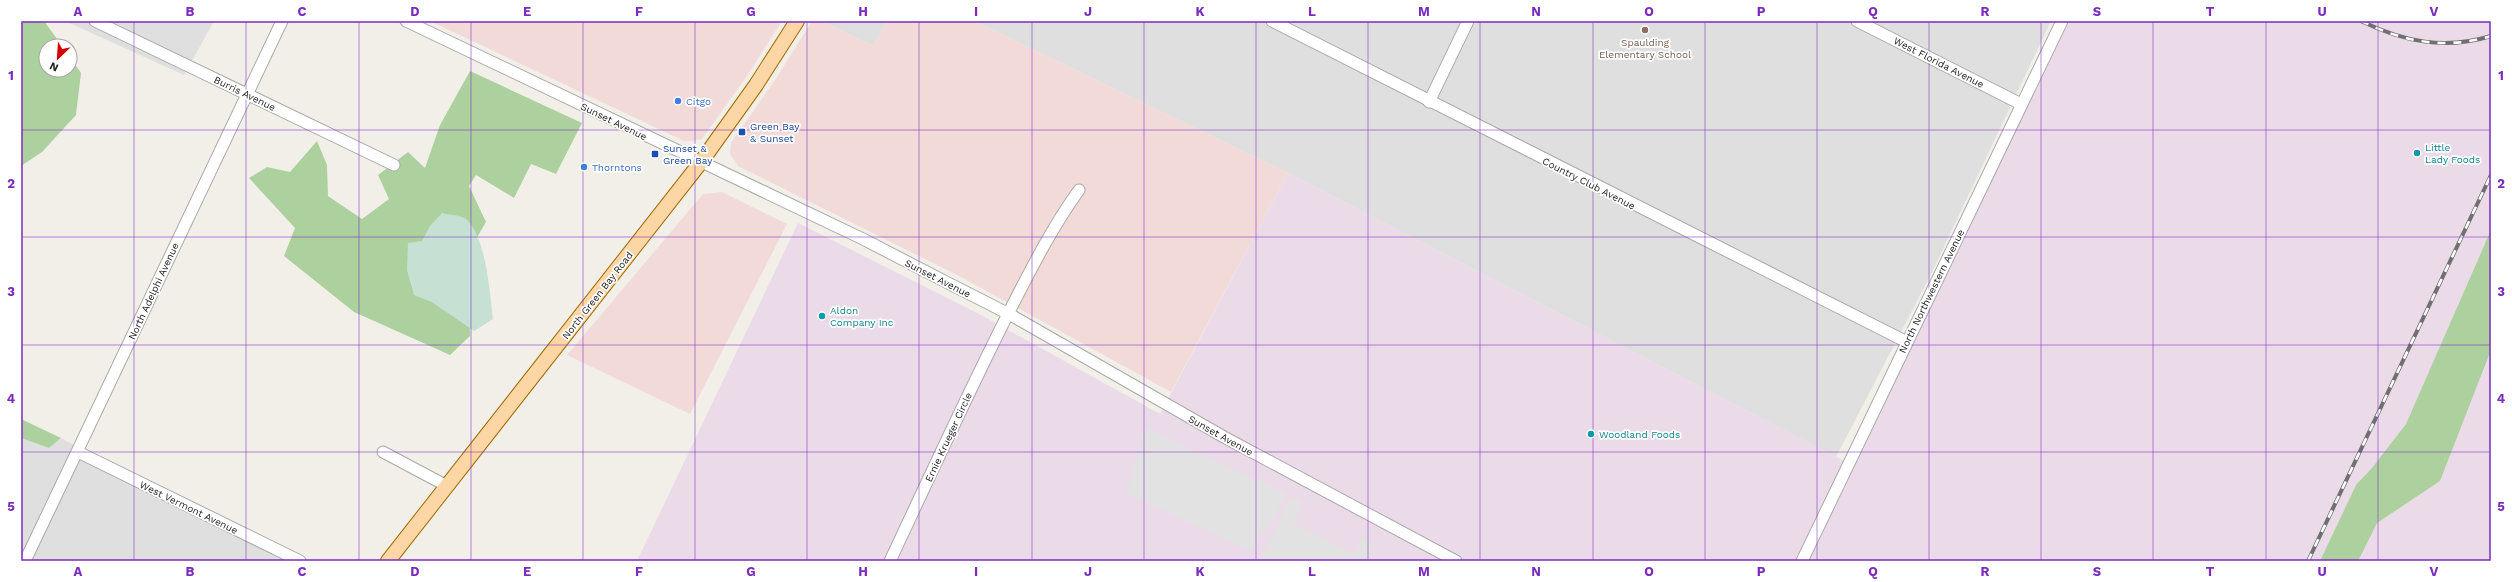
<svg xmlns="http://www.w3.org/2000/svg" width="2512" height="582" font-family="'Work Sans',sans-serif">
  <rect width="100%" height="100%" fill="#f2efe9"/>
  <!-- residential -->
  <g fill="#e0dfdf">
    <path d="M 65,21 L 214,21 L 184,75 Z"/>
    <path d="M 821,21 L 887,21 L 873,46 Z"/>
    <path d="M 974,21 L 2051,21 L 1931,274 L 1836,457 L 1288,173 Z"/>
    <path d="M 21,438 L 49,448 L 61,438 L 292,561 L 21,561 Z"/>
  </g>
  <!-- commercial -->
  <g fill="#f2dad9">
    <path d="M 430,21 L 782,21 L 747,76 L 702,139 L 692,141 L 684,141 Z"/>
    <path d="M 812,21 L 821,21 L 873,46 L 887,21 L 974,21 L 1288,173 L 1171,392 L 961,277 L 738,166 L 730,154 L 731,143 L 775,80 Z"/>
    <path d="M 722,192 L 787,224 L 690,414 L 567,355 L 703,194 Z"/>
  </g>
  <!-- industrial -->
  <path fill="#ebdbe8" d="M 2058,21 L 2491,21 L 2491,561 L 637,561 L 798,223 L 981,315 L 1160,414 L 1288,173 L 1848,463 Z"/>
  <!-- forest -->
  <g fill="#add19e">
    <path d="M 21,21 L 44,21 L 62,46 L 46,46 L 46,70 L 70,70 L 70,57 L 81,73 L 76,115 L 42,152 L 21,166 Z"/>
    <path d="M 470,71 L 582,123 L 556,174 L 531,164 L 514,198 L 476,175 L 469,186 L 486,222 L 468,253 L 470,336 L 450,355 L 354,312 L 284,256 L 295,228 L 249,178 L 267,167 L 290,172 L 317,141 L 327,165 L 328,196 L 362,219 L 389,199 L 378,175 L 408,152 L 425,168 L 440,125 Z"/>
    <path d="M 2491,230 L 2491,350 L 2440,481 L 2377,523 L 2358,561 L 2320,561 L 2356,485 L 2372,468 L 2406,424 Z"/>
    <path d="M 21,419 L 61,438 L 49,448 L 21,438 Z"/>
  </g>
  <!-- wetland -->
  <path fill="#c6e0d4" d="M 442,213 C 449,215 461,215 466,219 C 486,236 490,294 493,319 L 474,331 L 432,302 L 414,295 L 407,270 L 408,243 L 422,241 L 430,226 Z"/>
  <!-- parking -->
  <g fill="#e2e2e2">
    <path d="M 1145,428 L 1286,494 L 1269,529 L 1262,532 L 1252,551 L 1126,493 L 1136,472 L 1130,470 L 1145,442 L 1139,439 Z"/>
    <path d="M 1291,497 L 1302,502 L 1294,524 L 1354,554 L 1362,538 L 1374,544 L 1366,561 L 1261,561 Z"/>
  </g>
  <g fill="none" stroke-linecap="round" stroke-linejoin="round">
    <defs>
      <g id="minor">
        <path d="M 95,21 L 394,165"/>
        <path d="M 406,21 L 863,239 L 948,283 L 1009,314 L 1224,437 L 1456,561"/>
        <path d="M 1272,21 L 1907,342"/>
        <path d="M 1857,21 L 2021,104"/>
        <path d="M 1429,102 L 1468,21"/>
        <path d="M 78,452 L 300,561"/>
        <path d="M 383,452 L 447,486"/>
        <path d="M 25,561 L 282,21"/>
        <path d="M 890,561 C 929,478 967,395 1008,314 C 1030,271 1051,229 1079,190"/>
        <path d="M 1802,561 L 2062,21"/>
      </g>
      <path id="major" d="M 388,561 L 701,162 L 756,85 L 797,21"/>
    </defs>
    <!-- minor casing -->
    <use href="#minor" stroke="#a9a9a9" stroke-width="13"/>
    <!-- major casing -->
    <use href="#major" stroke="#a06b00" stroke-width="16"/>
    <!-- minor -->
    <use href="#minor" stroke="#fff" stroke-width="11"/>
    <!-- major -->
    <use href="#major" stroke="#fcd6a4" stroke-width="14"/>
    <defs>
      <g id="rail">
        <path d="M 2361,21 C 2404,42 2445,50 2491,36"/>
        <path d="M 2308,561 L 2491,175"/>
      </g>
    </defs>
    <!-- rail casing -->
    <use href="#rail" stroke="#707070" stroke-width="4"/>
    <!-- rail -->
    <use href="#rail" stroke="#fff" stroke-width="2.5" stroke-dasharray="8" stroke-linecap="butt"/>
  </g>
  <!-- grid -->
  <path fill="none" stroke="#7b2cbf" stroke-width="1" stroke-opacity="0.55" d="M 134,21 L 134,561M 246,21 L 246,561M 359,21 L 359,561M 471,21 L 471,561M 583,21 L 583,561M 695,21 L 695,561M 807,21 L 807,561M 919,21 L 919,561M 1032,21 L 1032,561M 1144,21 L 1144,561M 1256,21 L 1256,561M 1368,21 L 1368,561M 1480,21 L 1480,561M 1593,21 L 1593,561M 1705,21 L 1705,561M 1817,21 L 1817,561M 1929,21 L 1929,561M 2041,21 L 2041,561M 2153,21 L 2153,561M 2266,21 L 2266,561M 2378,21 L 2378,561M 21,130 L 2491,130M 21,237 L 2491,237M 21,345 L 2491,345M 21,452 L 2491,452"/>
  <!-- markers -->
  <circle fill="#8d6e63" stroke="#fff" stroke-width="1.5" cx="1645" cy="30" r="4"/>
  <g fill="#3f7fe0" stroke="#fff" stroke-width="1.5">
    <circle cx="678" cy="101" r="4"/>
    <circle cx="584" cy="167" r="4"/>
  </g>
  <g fill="#1a4fb4" stroke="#fff" stroke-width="1.5">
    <rect x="738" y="128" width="8" height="8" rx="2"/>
    <rect x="651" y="150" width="8" height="8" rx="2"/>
  </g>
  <g fill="#0f9aa8" stroke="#fff" stroke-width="1.5">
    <circle cx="2417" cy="153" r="4"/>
    <circle cx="822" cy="316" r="4"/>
    <circle cx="1591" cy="434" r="4"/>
  </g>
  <g text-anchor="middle" stroke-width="3.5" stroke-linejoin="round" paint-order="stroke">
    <!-- education labels -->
    <g font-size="10" fill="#785e54" stroke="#fff">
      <text x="1645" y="46">Spaulding<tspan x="1645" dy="12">Elementary School</tspan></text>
    </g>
    <!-- street labels -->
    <g font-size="10" fill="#222" stroke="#fff">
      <text transform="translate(1939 62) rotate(27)" y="4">West Florida Avenue</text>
      <text transform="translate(245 93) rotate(26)" y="4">Burris Avenue</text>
      <text transform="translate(614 121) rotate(26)" y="4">Sunset Avenue</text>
      <text transform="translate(1589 183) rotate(27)" y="4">Country Club Avenue</text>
      <text transform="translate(938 278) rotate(27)" y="4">Sunset Avenue</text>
      <text transform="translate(153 291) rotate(-65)" y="4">North Adelphi Avenue</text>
      <text transform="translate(1931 291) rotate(-64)" y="4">North Northwestern Avenue</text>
      <text transform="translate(597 295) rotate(-52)" y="4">North Green Bay Road</text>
      <text transform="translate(1221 435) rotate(29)" y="4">Sunset Avenue</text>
      <text transform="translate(948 437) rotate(-65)" y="4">Ernie Krueger Circle</text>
      <text transform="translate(189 507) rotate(26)" y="4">West Vermont Avenue</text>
    </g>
    <!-- shop labels -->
    <g font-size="10" fill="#366cbe" stroke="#fff" text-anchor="start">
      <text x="686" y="105">Citgo</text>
      <text x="592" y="171">Thorntons</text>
    </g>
    <!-- transit labels -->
    <g font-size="10" fill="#164399" stroke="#fff" text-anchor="start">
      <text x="750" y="130">Green Bay<tspan x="750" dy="12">&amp; Sunset</tspan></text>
      <text x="663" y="152">Sunset &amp;<tspan x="663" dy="12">Green Bay</tspan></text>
    </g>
    <!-- culture labels -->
    <g font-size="10" fill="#0d838f" stroke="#fff" text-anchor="start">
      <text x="2425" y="151">Little<tspan x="2425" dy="12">Lady Foods</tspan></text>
      <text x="830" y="314">Aldon<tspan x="830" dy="12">Company Inc</tspan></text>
      <text x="1599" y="438">Woodland Foods</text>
    </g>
  </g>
  <!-- border -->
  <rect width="2512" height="582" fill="none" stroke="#ffffff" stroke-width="44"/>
  <!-- north arrow -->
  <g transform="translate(58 58) rotate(205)"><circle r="19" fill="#ffffff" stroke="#a7a7a7"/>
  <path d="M0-3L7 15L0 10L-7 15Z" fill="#d40000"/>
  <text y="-6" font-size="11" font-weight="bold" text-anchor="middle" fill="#222222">N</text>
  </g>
  <rect x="22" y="22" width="2468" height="538" fill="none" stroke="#7b2cbf" stroke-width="1.5"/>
  <g font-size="13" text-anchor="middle" font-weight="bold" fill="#7b2cbf">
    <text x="78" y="16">A</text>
    <text x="190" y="16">B</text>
    <text x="302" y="16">C</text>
    <text x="415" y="16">D</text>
    <text x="527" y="16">E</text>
    <text x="639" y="16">F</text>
    <text x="751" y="16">G</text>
    <text x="863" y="16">H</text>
    <text x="976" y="16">I</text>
    <text x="1088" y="16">J</text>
    <text x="1200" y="16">K</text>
    <text x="1312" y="16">L</text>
    <text x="1424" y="16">M</text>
    <text x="1536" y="16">N</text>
    <text x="1649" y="16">O</text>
    <text x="1761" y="16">P</text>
    <text x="1873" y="16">Q</text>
    <text x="1985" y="16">R</text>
    <text x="2097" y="16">S</text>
    <text x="2210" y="16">T</text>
    <text x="2322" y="16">U</text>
    <text x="2434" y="16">V</text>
    <text x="11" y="80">1</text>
    <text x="2501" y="80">1</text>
    <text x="11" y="188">2</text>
    <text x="2501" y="188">2</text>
    <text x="11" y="296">3</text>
    <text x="2501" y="296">3</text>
    <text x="11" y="403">4</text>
    <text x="2501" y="403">4</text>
    <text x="11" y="511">5</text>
    <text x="2501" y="511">5</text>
    <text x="78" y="576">A</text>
    <text x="190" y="576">B</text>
    <text x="302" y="576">C</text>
    <text x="415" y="576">D</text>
    <text x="527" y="576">E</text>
    <text x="639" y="576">F</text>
    <text x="751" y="576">G</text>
    <text x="863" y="576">H</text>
    <text x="976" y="576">I</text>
    <text x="1088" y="576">J</text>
    <text x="1200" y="576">K</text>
    <text x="1312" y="576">L</text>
    <text x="1424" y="576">M</text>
    <text x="1536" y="576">N</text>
    <text x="1649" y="576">O</text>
    <text x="1761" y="576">P</text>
    <text x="1873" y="576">Q</text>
    <text x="1985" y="576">R</text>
    <text x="2097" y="576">S</text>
    <text x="2210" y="576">T</text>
    <text x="2322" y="576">U</text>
    <text x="2434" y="576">V</text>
  </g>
</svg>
